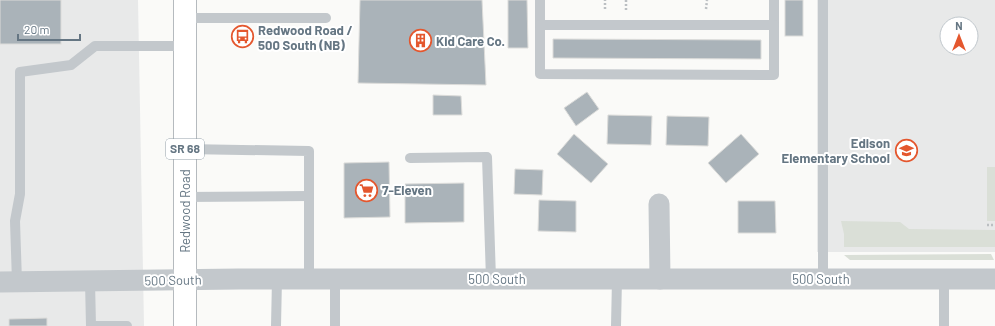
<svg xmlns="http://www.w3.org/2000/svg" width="995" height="326" font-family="Barlow,sans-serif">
  <rect width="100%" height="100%" fill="#fafaf8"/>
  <!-- built -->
  <g fill="#e8e9e9" fill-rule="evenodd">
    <path d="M 0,0 L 138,0 L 144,326 L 0,326 Z"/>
    <path d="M 817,0 L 995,0 L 995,252 L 817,252 ZM 947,24 L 971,24 L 971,48 L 947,48 Z"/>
  </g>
  <!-- green -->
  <g fill="#dadfd7">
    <rect x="987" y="167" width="8" height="54"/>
    <path d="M 841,221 L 900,222 L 909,229 L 995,230 L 995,247 L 844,247 L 844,234 Z"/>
    <path d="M 991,254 L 994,260 L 850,260 L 844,255 Z"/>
  </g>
  <!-- building -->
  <g fill="#aab3b9" stroke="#dcdcda">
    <rect x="0" y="0" width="61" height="44"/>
    <path d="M 360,0 L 482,0 L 486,85 L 358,83 Z"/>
    <path d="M 508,0 L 527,0 L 528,48 L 508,48 Z"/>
    <rect x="785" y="0" width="18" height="36"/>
    <path d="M 553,39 L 761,40 L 761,59 L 553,58 Z"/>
    <path d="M 587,92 L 599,109 L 576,126 L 564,108 Z"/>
    <path d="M 433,95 L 461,96 L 462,115 L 433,115 Z"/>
    <path d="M 608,115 L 652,116 L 651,145 L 607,144 Z"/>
    <path d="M 667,116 L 709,117 L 708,146 L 666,145 Z"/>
    <path d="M 574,134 L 608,164 L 591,183 L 557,154 Z"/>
    <path d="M 741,134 L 759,154 L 726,183 L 708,163 Z"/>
    <path d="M 389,162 L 390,217 L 344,218 L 344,163 Z"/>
    <path d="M 515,169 L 543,170 L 542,195 L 514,194 Z"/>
    <path d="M 464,183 L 464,222 L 405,223 L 405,184 Z"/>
    <path d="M 539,200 L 576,201 L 576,232 L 538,231 Z"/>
    <path d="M 738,201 L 775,201 L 776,233 L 738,233 Z"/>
    <path d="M 47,318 L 47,326 L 9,326 L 9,319 Z"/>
  </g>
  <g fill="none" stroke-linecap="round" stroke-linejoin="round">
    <defs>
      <path id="primary" d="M 185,326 L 185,0"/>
    </defs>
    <!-- primary casing -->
    <use href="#primary" stroke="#b5babe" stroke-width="24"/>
    <!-- path -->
    <g stroke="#bbbfc2" stroke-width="2.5" stroke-dasharray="2 2" stroke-linecap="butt">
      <path d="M 626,0 L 626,10"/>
      <path d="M 605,9 L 605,0"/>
      <path d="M 706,9 L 707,0"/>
      <path d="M 987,225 L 995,225"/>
    </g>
    <!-- service -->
    <g stroke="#c3c8cc" stroke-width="10">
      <path d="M 540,0 L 540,74 L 774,75 L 774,0"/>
      <path d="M 823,0 L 823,279"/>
      <path d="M 185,18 L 326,18"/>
      <path d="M 540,25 L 774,25"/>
      <path d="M 185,149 L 309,151 L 309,279"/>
      <path d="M 410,158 L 487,157 L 491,279"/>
      <path d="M 184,197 L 309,196"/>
      <path d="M 90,281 L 91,326 L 127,326"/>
      <path d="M 17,282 L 15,221 L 20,194 L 20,72 L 71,65 L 95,46 L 185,46"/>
      <path d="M 276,326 L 277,279"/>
      <path d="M 335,326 L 335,279"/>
      <path d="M 616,326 L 617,279"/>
      <path d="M 944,326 L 944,279"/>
    </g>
    <!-- minor -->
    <g stroke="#c3c8cc" stroke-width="21">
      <path d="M 659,204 L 660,279"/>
      <path d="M 0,282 L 239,279 L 995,279"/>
    </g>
    <!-- primary -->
    <use href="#primary" stroke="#fff" stroke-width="22"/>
  </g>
  <!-- icons -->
  <defs>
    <symbol id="bus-ring" viewBox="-11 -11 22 22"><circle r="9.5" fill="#fff" stroke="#e4572e" stroke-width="1.5"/><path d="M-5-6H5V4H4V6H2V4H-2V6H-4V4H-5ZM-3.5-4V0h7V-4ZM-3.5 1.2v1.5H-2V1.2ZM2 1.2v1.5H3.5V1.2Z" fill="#e4572e"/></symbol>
    <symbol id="building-ring" viewBox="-11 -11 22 22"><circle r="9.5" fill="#fff" stroke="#e4572e" stroke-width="1.5"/><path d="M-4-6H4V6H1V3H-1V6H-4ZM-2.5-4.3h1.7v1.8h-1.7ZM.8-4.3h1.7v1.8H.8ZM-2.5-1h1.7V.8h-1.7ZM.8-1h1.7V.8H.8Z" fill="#e4572e"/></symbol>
    <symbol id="school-ring" viewBox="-11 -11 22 22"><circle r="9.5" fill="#fff" stroke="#e4572e" stroke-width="1.5"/><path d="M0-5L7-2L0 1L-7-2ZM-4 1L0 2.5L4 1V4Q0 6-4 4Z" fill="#e4572e"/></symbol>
    <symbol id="supermarket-ring" viewBox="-11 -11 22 22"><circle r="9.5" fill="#fff" stroke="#e4572e" stroke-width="1.5"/><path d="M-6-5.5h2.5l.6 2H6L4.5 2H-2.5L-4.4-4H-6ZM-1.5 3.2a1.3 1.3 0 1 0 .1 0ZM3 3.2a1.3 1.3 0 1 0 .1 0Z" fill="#e4572e"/></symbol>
  </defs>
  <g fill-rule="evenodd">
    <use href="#bus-ring" x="230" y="24" width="25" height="25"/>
    <use href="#building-ring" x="408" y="28" width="25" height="25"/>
    <use href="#school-ring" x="894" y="138" width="25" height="25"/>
    <use href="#supermarket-ring" x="354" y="178" width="25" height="25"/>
  </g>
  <g text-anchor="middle" stroke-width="4" stroke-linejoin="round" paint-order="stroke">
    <!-- shield labels -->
    <rect fill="#fff" stroke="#939fa8" stroke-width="1" x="166" y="139" width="38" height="20" rx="3"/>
    <g font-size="12" font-weight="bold" fill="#657683">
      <text x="185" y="153">SR 68</text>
    </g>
    <!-- poi labels -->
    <g font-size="13" font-weight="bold" fill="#657683" stroke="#fff" text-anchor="start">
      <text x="258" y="35">Redwood Road /<tspan x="258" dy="15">500 South (NB)</tspan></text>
      <text x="436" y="46">Kid Care Co.</text>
      <text x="890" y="148" text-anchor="end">Edison<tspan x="890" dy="15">Elementary School</tspan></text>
      <text x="382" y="195">7-Eleven</text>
    </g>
    <!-- street labels -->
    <g font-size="13" fill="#657683" stroke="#fff">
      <text transform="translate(185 211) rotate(-90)" y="5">Redwood Road</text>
      <text x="497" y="284">500 South</text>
      <text x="821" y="284">500 South</text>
      <text transform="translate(173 280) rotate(-1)" y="5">500 South</text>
    </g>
  </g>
  <!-- north arrow -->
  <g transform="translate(959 36)"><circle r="19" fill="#ffffff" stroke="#c1c8cd"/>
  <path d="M0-3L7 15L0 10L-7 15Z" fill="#e4572e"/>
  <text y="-6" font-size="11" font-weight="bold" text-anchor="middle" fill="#657683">N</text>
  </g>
  <!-- scale -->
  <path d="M18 34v6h62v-6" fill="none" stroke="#657683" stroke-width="2"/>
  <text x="24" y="34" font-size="12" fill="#657683" stroke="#ffffff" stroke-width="3" paint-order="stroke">20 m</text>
</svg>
